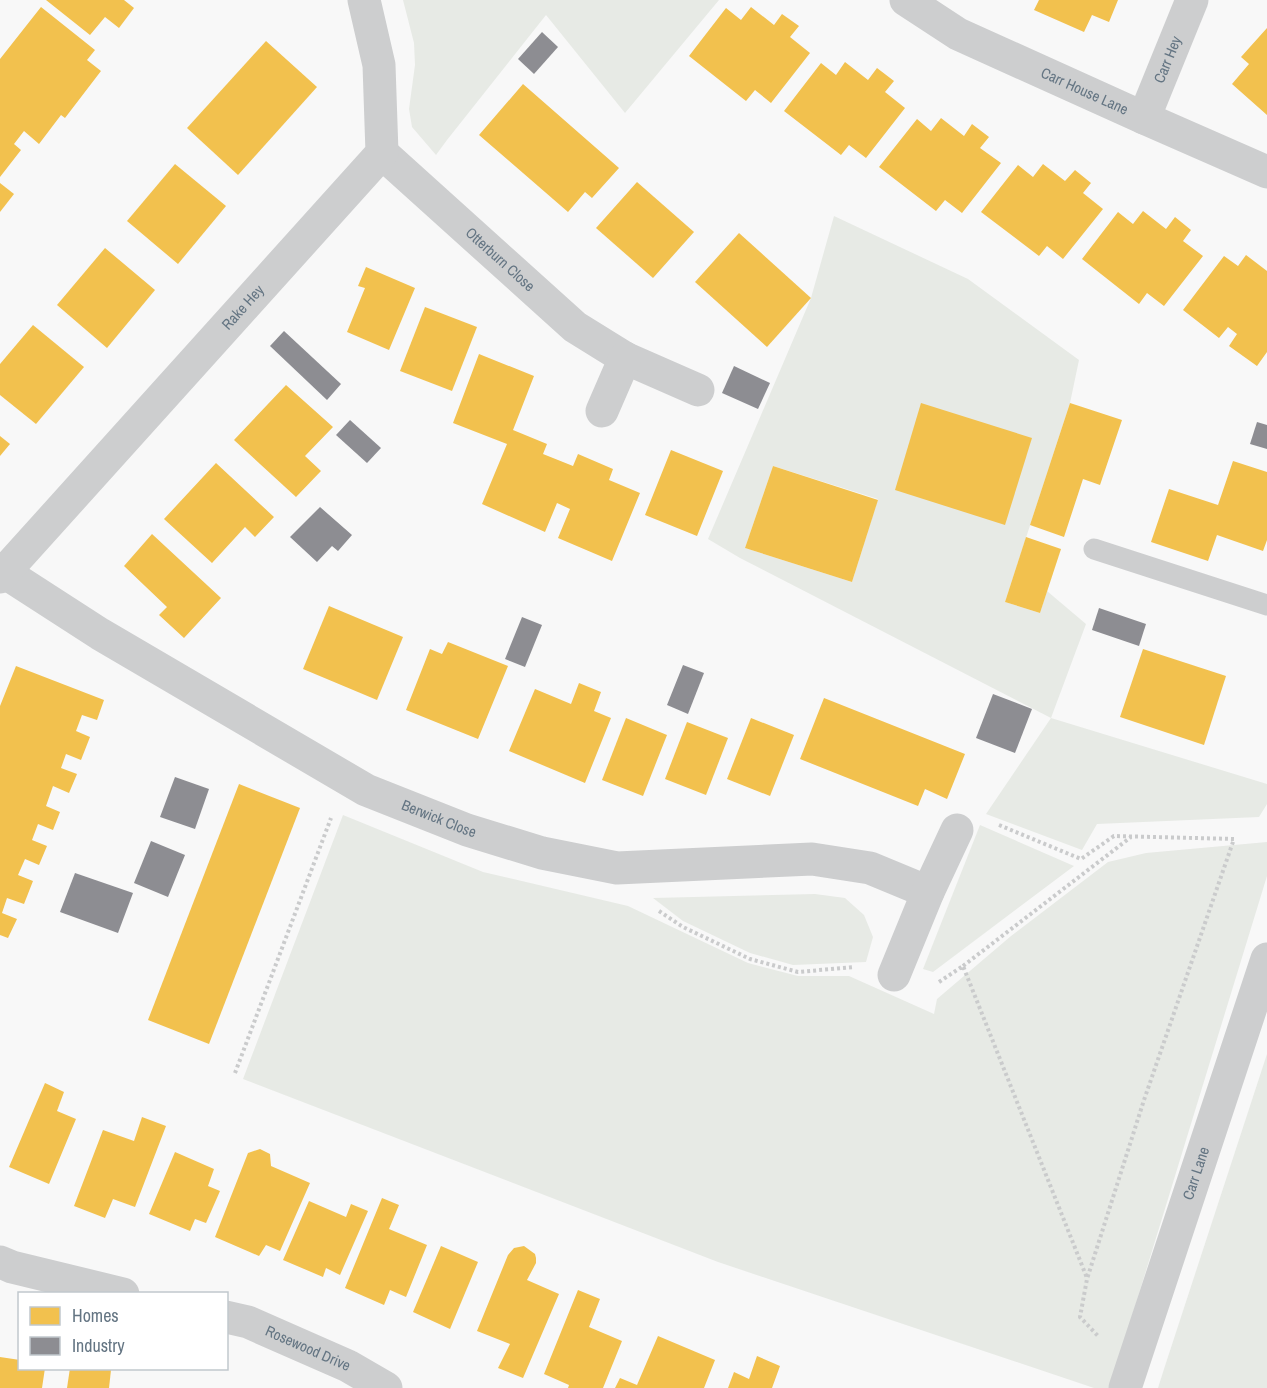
<svg xmlns="http://www.w3.org/2000/svg" width="1267" height="1388" font-family="'Archivo Narrow',sans-serif">
  <rect width="100%" height="100%" fill="#f8f8f8"/>
  <!-- green -->
  <g fill="#e7eae5" fill-rule="evenodd">
    <path d="M 403,0 L 719,0 L 625,113 L 546,15 L 447,140 L 436,155 L 412,127 L 409,109 L 415,65 L 414,43 Z"/>
    <path d="M 834,216 L 968,279 L 1079,360 L 1070,403 L 1005,602 L 1040,613 L 1047,591 L 1086,624 L 1051,718 L 1267,784 L 1267,804 L 1259,817 L 1097,824 L 1082,850 L 986,814 L 1051,718 L 740,558 L 708,539 L 811,298 ZM 773,466 L 878,499 L 852,582 L 745,548 Z"/>
    <path d="M 343,815 L 483,872 L 628,906 L 748,963 L 798,976 L 849,976 L 934,1014 L 937,999 L 1011,936 L 1108,862 L 1146,853 L 1267,842 L 1267,876 L 1110,1388 L 1094,1388 L 718,1262 L 243,1079 Z"/>
    <path d="M 980,825 L 1074,866 L 933,972 L 923,969 Z"/>
    <path d="M 815,894 L 845,898 L 864,915 L 873,937 L 866,962 L 793,965 L 750,953 L 683,921 L 653,898 Z"/>
    <path d="M 1267,1054 L 1267,1388 L 1158,1388 L 1164,1369 Z"/>
  </g>
  <!-- homes -->
  <g fill="#f2c14e">
    <path d="M 46,0 L 124,0 L 134,8 L 119,28 L 105,17 L 90,35 Z"/>
    <path d="M 1039,0 L 1118,0 L 1109,22 L 1092,15 L 1084,32 L 1034,10 Z"/>
    <path d="M 41,7 L 95,50 L 87,60 L 101,71 L 65,118 L 61,115 L 39,144 L 24,131 L 14,144 L 21,150 L 0,177 L 0,59 Z"/>
    <path d="M 751,7 L 774,25 L 782,14 L 799,26 L 790,37 L 810,53 L 771,103 L 755,90 L 746,101 L 689,56 L 726,8 L 741,20 Z"/>
    <path d="M 1267,28 L 1267,115 L 1232,84 L 1249,64 L 1241,57 Z"/>
    <path d="M 266,41 L 317,87 L 238,175 L 187,128 Z"/>
    <path d="M 845,62 L 868,80 L 877,68 L 894,81 L 885,92 L 905,108 L 866,158 L 849,145 L 841,155 L 784,111 L 821,63 L 836,75 Z"/>
    <path d="M 523,84 L 619,168 L 592,198 L 585,192 L 568,212 L 479,135 Z"/>
    <path d="M 941,118 L 964,136 L 972,124 L 989,137 L 980,148 L 1001,163 L 962,213 L 945,200 L 936,211 L 879,167 L 917,119 L 931,131 Z"/>
    <path d="M 175,164 L 226,206 L 178,264 L 127,221 Z"/>
    <path d="M 1043,164 L 1065,181 L 1075,170 L 1091,183 L 1083,193 L 1103,209 L 1063,259 L 1047,246 L 1039,256 L 981,212 L 1018,165 L 1033,177 Z"/>
    <path d="M 637,182 L 694,232 L 653,278 L 596,228 Z"/>
    <path d="M 0,183 L 14,194 L 0,212 Z"/>
    <path d="M 1143,211 L 1166,229 L 1175,217 L 1191,230 L 1183,241 L 1203,256 L 1164,306 L 1147,293 L 1139,304 L 1082,259 L 1118,212 L 1133,224 Z"/>
    <path d="M 739,233 L 811,298 L 767,347 L 695,282 Z"/>
    <path d="M 105,248 L 155,290 L 107,348 L 57,305 Z"/>
    <path d="M 1246,255 L 1267,271 L 1267,352 L 1257,366 L 1229,346 L 1237,334 L 1228,327 L 1219,338 L 1183,310 L 1224,256 L 1238,266 Z"/>
    <path d="M 366,267 L 415,288 L 389,350 L 347,332 L 365,288 L 358,286 Z"/>
    <path d="M 425,307 L 477,327 L 452,391 L 400,371 Z"/>
    <path d="M 33,325 L 84,367 L 36,424 L 0,395 L 0,364 Z"/>
    <path d="M 479,354 L 534,376 L 513,430 L 547,444 L 543,454 L 573,466 L 578,454 L 613,469 L 609,480 L 640,493 L 612,561 L 558,538 L 570,509 L 557,503 L 545,532 L 482,504 L 507,444 L 453,423 Z"/>
    <path d="M 286,385 L 333,427 L 305,456 L 321,471 L 296,497 L 234,440 Z"/>
    <path d="M 921,403 L 1032,438 L 1005,525 L 895,490 Z"/>
    <path d="M 1070,403 L 1122,420 L 1100,485 L 1083,479 L 1064,537 L 1030,525 Z"/>
    <path d="M 0,436 L 10,444 L 0,456 Z"/>
    <path d="M 671,450 L 723,471 L 697,536 L 645,515 Z"/>
    <path d="M 1233,461 L 1267,472 L 1267,540 L 1263,551 L 1217,535 L 1208,561 L 1151,542 L 1169,489 L 1218,505 Z"/>
    <path d="M 216,463 L 274,517 L 255,537 L 245,527 L 212,563 L 164,519 Z"/>
    <path d="M 773,466 L 878,500 L 852,582 L 745,548 Z"/>
    <path d="M 152,534 L 221,598 L 184,638 L 159,615 L 167,607 L 124,566 Z"/>
    <path d="M 1026,537 L 1061,549 L 1040,613 L 1005,602 Z"/>
    <path d="M 329,606 L 403,637 L 377,700 L 303,669 Z"/>
    <path d="M 448,642 L 508,666 L 478,739 L 406,710 L 430,649 L 442,654 Z"/>
    <path d="M 1143,649 L 1226,676 L 1204,745 L 1120,717 Z"/>
    <path d="M 16,666 L 104,700 L 97,720 L 82,715 L 76,731 L 90,737 L 81,760 L 66,754 L 61,768 L 77,774 L 69,793 L 53,786 L 46,806 L 60,812 L 53,830 L 38,824 L 32,840 L 47,846 L 39,865 L 25,859 L 18,875 L 33,881 L 24,904 L 7,898 L 2,913 L 17,919 L 8,938 L 0,935 L 0,706 Z"/>
    <path d="M 579,683 L 601,692 L 594,711 L 611,718 L 585,783 L 509,751 L 535,689 L 571,704 Z"/>
    <path d="M 824,698 L 965,754 L 947,799 L 925,789 L 918,806 L 800,759 Z"/>
    <path d="M 626,718 L 667,735 L 643,796 L 602,780 Z"/>
    <path d="M 751,718 L 794,735 L 770,796 L 727,779 Z"/>
    <path d="M 687,722 L 728,738 L 706,795 L 665,779 Z"/>
    <path d="M 239,784 L 300,808 L 209,1044 L 148,1020 Z"/>
    <path d="M 45,1083 L 64,1092 L 57,1111 L 76,1119 L 49,1184 L 9,1167 Z"/>
    <path d="M 142,1117 L 166,1126 L 135,1207 L 113,1199 L 105,1218 L 74,1206 L 103,1130 L 134,1141 Z"/>
    <path d="M 260,1149 L 270,1154 L 271,1166 L 310,1183 L 280,1251 L 266,1245 L 259,1256 L 215,1237 L 248,1153 Z"/>
    <path d="M 175,1152 L 214,1169 L 208,1186 L 220,1191 L 206,1223 L 195,1219 L 190,1231 L 149,1214 Z"/>
    <path d="M 382,1198 L 399,1205 L 389,1229 L 427,1245 L 406,1297 L 390,1290 L 384,1305 L 345,1288 Z"/>
    <path d="M 309,1201 L 346,1217 L 351,1204 L 368,1211 L 340,1275 L 326,1268 L 323,1277 L 283,1260 Z"/>
    <path d="M 441,1246 L 478,1262 L 450,1329 L 413,1312 Z"/>
    <path d="M 524,1246 L 535,1254 L 536,1258 L 536,1263 L 527,1280 L 559,1294 L 523,1378 L 498,1368 L 510,1344 L 477,1331 L 508,1255 L 514,1248 Z"/>
    <path d="M 578,1290 L 600,1299 L 589,1327 L 622,1341 L 603,1388 L 568,1388 L 569,1385 L 544,1374 Z"/>
    <path d="M 658,1336 L 715,1360 L 704,1388 L 615,1388 L 620,1378 L 637,1385 Z"/>
    <path d="M 757,1356 L 780,1366 L 772,1388 L 728,1388 L 734,1372 L 749,1379 Z"/>
    <path d="M 0,1357 L 20,1360 L 20,1368 L 45,1368 L 42,1388 L 0,1388 Z"/>
    <path d="M 70,1368 L 111,1370 L 109,1388 L 67,1388 Z"/>
  </g>
  <!-- industry -->
  <g fill="#8d8d92">
    <path d="M 542,32 L 558,47 L 534,74 L 518,59 Z"/>
    <path d="M 284,331 L 341,384 L 327,400 L 270,346 Z"/>
    <path d="M 734,366 L 770,383 L 758,409 L 722,393 Z"/>
    <path d="M 350,420 L 381,448 L 367,463 L 336,435 Z"/>
    <path d="M 1257,422 L 1267,425 L 1267,449 L 1250,444 Z"/>
    <path d="M 320,507 L 352,535 L 338,551 L 332,546 L 317,562 L 290,537 Z"/>
    <path d="M 1099,608 L 1146,624 L 1139,646 L 1092,630 Z"/>
    <path d="M 522,617 L 542,625 L 525,667 L 505,659 Z"/>
    <path d="M 683,665 L 704,673 L 688,714 L 667,705 Z"/>
    <path d="M 993,694 L 1032,709 L 1015,753 L 976,738 Z"/>
    <path d="M 175,777 L 209,789 L 195,829 L 160,817 Z"/>
    <path d="M 151,841 L 185,855 L 168,897 L 134,883 Z"/>
    <path d="M 75,873 L 133,893 L 118,933 L 60,912 Z"/>
  </g>
  <g fill="none" stroke-linecap="round" stroke-linejoin="round">
    <!-- path -->
    <g stroke="#cacbcc" stroke-width="4" stroke-dasharray="3 3" stroke-linecap="butt">
      <path d="M 999,825 L 1081,859 L 1114,836 L 1234,839 L 1144,1100 L 1087,1279 L 1080,1317 L 1098,1336"/>
      <path d="M 659,911 L 683,927 L 750,959 L 798,972 L 854,967"/>
      <path d="M 963,966 L 1131,837"/>
      <path d="M 939,982 L 963,966 L 1087,1278"/>
      <path d="M 235,1073 L 331,818"/>
    </g>
    <!-- lane -->
    <path stroke="#cdcecf" stroke-width="21" d="M 1094,549 L 1267,605"/>
    <!-- street -->
    <g stroke="#cdcecf" stroke-width="33">
      <path id="s1" d="M 906,0 L 958,34 L 1144,118 L 1267,172"/>
      <path id="s2" d="M 1144,118 L 1192,0"/>
      <path id="s3" d="M 382,153 L 575,327 L 625,358 L 698,390"/>
      <path d="M 602,411 L 625,358"/>
      <path id="s4" d="M 4,572 L 100,634 L 366,790 L 467,830 L 542,853 L 617,868 L 812,859 L 870,868 L 928,892"/>
      <path id="s5" d="M 0,577 L 382,153 L 379,65 L 364,0"/>
      <path d="M 894,975 L 928,892 L 957,830"/>
      <path d="M 0,1262 L 12,1267 L 123,1294"/>
      <path id="s6" d="M 226,1317 L 248,1322 L 348,1366 L 386,1388"/>
      <path id="s7" d="M 1125,1388 L 1267,959"/>
    </g>
  </g>
  <g text-anchor="middle" stroke-width="6" stroke-linejoin="round" paint-order="stroke">
    <!-- street labels -->
    <g font-size="15" fill="#647583" stroke="#fff">
      <text dy="5" stroke="none"><textPath href="#s2" startOffset="63">Carr Hey</textPath></text>
      <text dy="5" stroke="none"><textPath href="#s1" startOffset="201">Carr House Lane</textPath></text>
      <text dy="5" stroke="none"><textPath href="#s3" startOffset="159">Otterburn Close</textPath></text>
      <text dy="5" stroke="none"><textPath href="#s5" startOffset="363">Rake Hey</textPath></text>
      <text dy="5" stroke="none"><textPath href="#s4" startOffset="501">Berwick Close</textPath></text>
      <text dy="5" stroke="none"><textPath href="#s7" startOffset="226">Carr Lane</textPath></text>
      <text dy="5" stroke="none"><textPath href="#s6" startOffset="88">Rosewood Drive</textPath></text>
    </g>
  </g>
  <!-- legend -->
  <rect x="18" y="1292" width="210" height="78" fill="#ffffff" stroke="#c1c8cd" stroke-width="1.5"/>
  <rect x="30" y="1307" width="30" height="18" fill="#f2c14e" stroke="#c1c8cd" stroke-width="1.5"/>
  <text x="72" y="1322" font-size="18" fill="#647583">Homes</text>
  <rect x="30" y="1337" width="30" height="18" fill="#8d8d92" stroke="#c1c8cd" stroke-width="1.5"/>
  <text x="72" y="1352" font-size="18" fill="#647583">Industry</text>
</svg>
